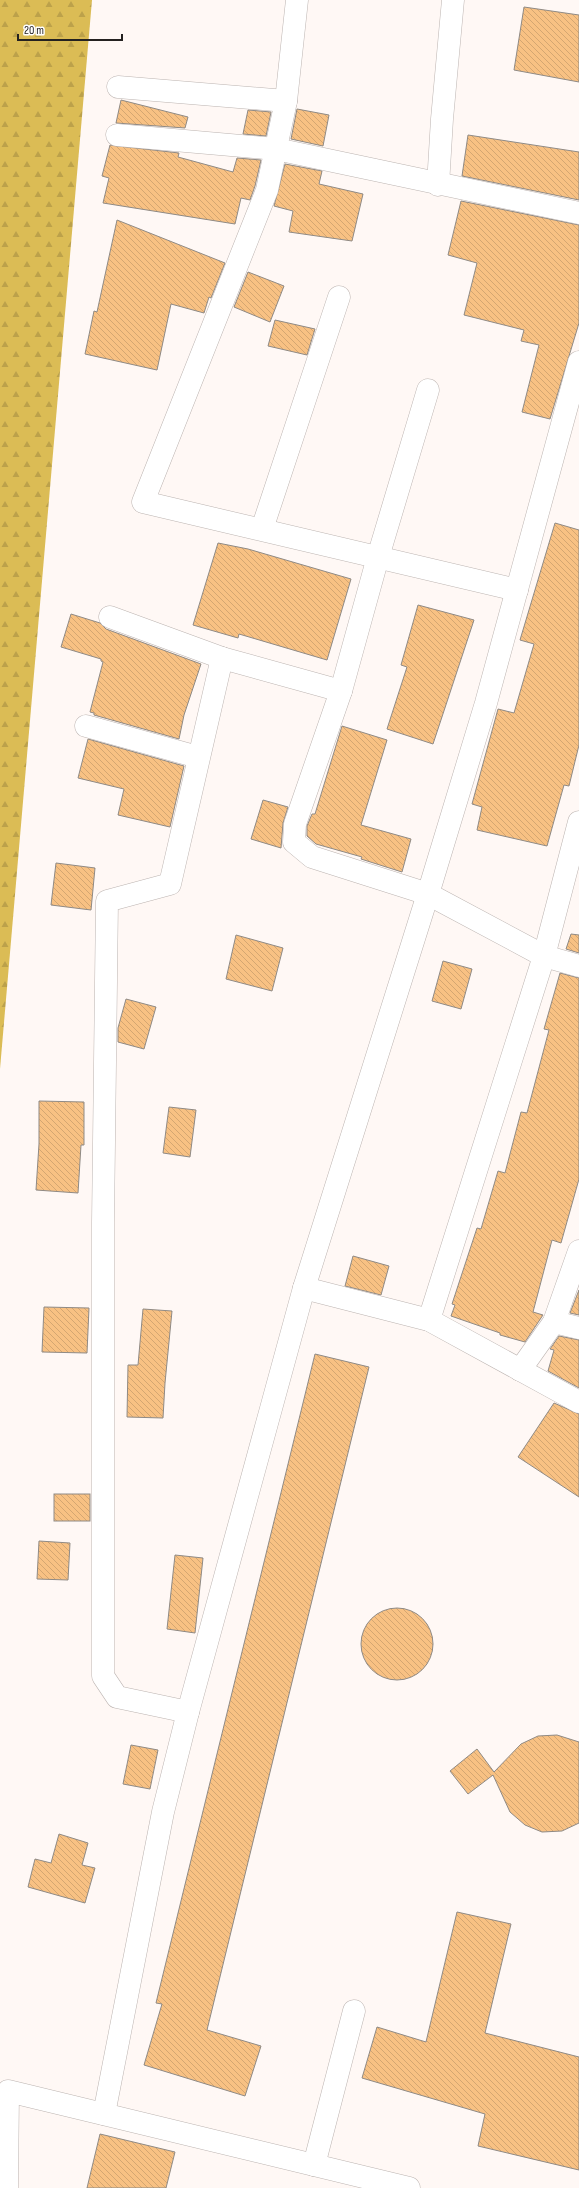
<svg xmlns="http://www.w3.org/2000/svg" width="579" height="2188" font-family="'Sofia Sans Condensed',sans-serif">
  <defs>
    <pattern id="forest-firs" width="22" height="20" patternUnits="userSpaceOnUse"><rect width="22" height="20" fill="#dbbc55"/><path d="M5 1l3.5 6h-7zM16 11l3.5 6h-7z" fill="#bca14a"/></pattern>
    <pattern id="building-back-hatch" width="6" height="6" patternUnits="userSpaceOnUse"><rect width="6" height="6" fill="#f8c183"/><path d="M-1 5l2 2M0 0l6 6M5-1l2 2" fill="none" stroke="#d4a671"/></pattern>
  </defs>
  <rect width="100%" height="100%" fill="#fff8f5"/>
  <!-- forest -->
  <path fill="url(#forest-firs)" d="M 0,0 L 92,0 L 0,1069 Z"/>
  <!-- building -->
  <g fill="url(#building-back-hatch)" stroke="#8f8a85">
    <path d="M 524,7 L 579,15 L 579,82 L 514,70 Z"/>
    <path d="M 121,100 L 188,117 L 185,128 L 116,123 Z"/>
    <path d="M 297,109 L 329,115 L 323,146 L 291,139 Z"/>
    <path d="M 248,110 L 271,112 L 266,136 L 243,134 Z"/>
    <path d="M 468,135 L 579,152 L 579,200 L 462,176 Z"/>
    <path d="M 110,145 L 179,153 L 178,157 L 233,172 L 237,158 L 261,160 L 255,186 L 250,200 L 241,198 L 235,224 L 103,203 L 109,178 L 102,176 Z"/>
    <path d="M 285,164 L 322,171 L 319,184 L 363,194 L 352,241 L 289,232 L 293,211 L 274,206 Z"/>
    <path d="M 461,201 L 579,225 L 579,323 L 550,419 L 522,412 L 539,345 L 521,341 L 524,330 L 464,315 L 477,263 L 448,255 Z"/>
    <path d="M 117,220 L 225,263 L 211,298 L 209,297 L 204,313 L 171,304 L 157,370 L 85,354 L 94,311 L 97,312 Z"/>
    <path d="M 248,272 L 284,286 L 270,322 L 234,307 Z"/>
    <path d="M 275,320 L 315,329 L 307,355 L 268,346 Z"/>
    <path d="M 555,523 L 579,530 L 579,745 L 569,786 L 564,785 L 547,846 L 477,830 L 482,807 L 472,804 L 498,709 L 514,713 L 534,644 L 520,640 Z"/>
    <path d="M 218,543 L 248,549 L 351,579 L 327,660 L 239,634 L 238,638 L 193,625 Z"/>
    <path d="M 418,605 L 474,620 L 433,744 L 387,729 L 407,667 L 401,665 Z"/>
    <path d="M 71,614 L 100,623 L 106,629 L 201,664 L 184,715 L 179,739 L 94,715 L 94,713 L 90,712 L 103,662 L 101,661 L 101,659 L 61,647 Z"/>
    <path d="M 342,726 L 387,740 L 361,825 L 411,839 L 402,872 L 361,859 L 362,857 L 316,844 L 307,836 L 307,826 L 312,814 L 315,814 Z"/>
    <path d="M 88,739 L 184,766 L 170,827 L 118,815 L 124,789 L 78,778 Z"/>
    <path d="M 263,800 L 288,807 L 283,823 L 281,848 L 251,839 Z"/>
    <path d="M 56,863 L 95,868 L 91,910 L 51,905 Z"/>
    <path d="M 571,934 L 579,935 L 579,953 L 566,949 Z"/>
    <path d="M 236,935 L 283,948 L 272,991 L 226,979 Z"/>
    <path d="M 443,961 L 472,969 L 461,1009 L 432,1001 Z"/>
    <path d="M 560,973 L 579,978 L 579,1179 L 561,1243 L 552,1240 L 533,1312 L 543,1315 L 525,1342 L 500,1335 L 500,1333 L 451,1316 L 455,1305 L 452,1304 L 477,1228 L 481,1229 L 498,1171 L 505,1173 L 521,1112 L 527,1113 L 549,1030 L 544,1029 Z"/>
    <path d="M 126,999 L 156,1007 L 144,1049 L 118,1042 L 118,1028 Z"/>
    <path d="M 39,1101 L 84,1102 L 84,1145 L 81,1145 L 78,1193 L 36,1190 L 39,1144 Z"/>
    <path d="M 169,1107 L 196,1110 L 190,1157 L 163,1153 Z"/>
    <path d="M 353,1256 L 389,1266 L 381,1295 L 345,1286 Z"/>
    <path d="M 579,1290 L 579,1315 L 570,1313 Z"/>
    <path d="M 44,1307 L 89,1308 L 87,1353 L 42,1352 Z"/>
    <path d="M 143,1309 L 172,1311 L 165,1383 L 163,1418 L 127,1417 L 128,1365 L 138,1365 Z"/>
    <path d="M 559,1336 L 579,1340 L 579,1388 L 548,1371 L 554,1350 L 550,1349 Z"/>
    <path d="M 315,1354 L 369,1367 L 207,2030 L 261,2046 L 245,2096 L 144,2065 L 162,2004 L 156,2003 Z"/>
    <path d="M 554,1403 L 579,1414 L 579,1497 L 518,1457 Z"/>
    <rect x="54" y="1494" width="36" height="27"/>
    <path d="M 39,1541 L 70,1543 L 68,1580 L 37,1579 Z"/>
    <path d="M 175,1555 L 203,1558 L 195,1633 L 167,1629 Z"/>
    <circle cx="397" cy="1644" r="36"/>
    <path d="M 557,1735 L 579,1742 L 579,1823 L 562,1831 L 542,1832 L 525,1825 L 510,1812 L 493,1775 L 468,1794 L 450,1771 L 477,1749 L 494,1772 L 521,1744 L 538,1736 Z"/>
    <path d="M 131,1745 L 158,1750 L 150,1789 L 123,1784 Z"/>
    <path d="M 59,1834 L 88,1843 L 82,1865 L 95,1868 L 85,1903 L 28,1887 L 35,1859 L 51,1863 Z"/>
    <path d="M 457,1912 L 511,1924 L 485,2033 L 579,2057 L 579,2170 L 478,2146 L 485,2114 L 362,2078 L 377,2027 L 426,2042 Z"/>
    <path d="M 100,2134 L 175,2152 L 166,2188 L 87,2188 Z"/>
  </g>
  <g fill="none" stroke-linecap="round" stroke-linejoin="round">
    <defs>
      <g id="street">
        <path d="M 297,0 L 286,101 L 267,190 L 143,502 L 517,590"/>
        <path d="M 118,87 L 286,101"/>
        <path d="M 117,135 L 276,149 L 579,213"/>
        <path d="M 438,185 L 442,119 L 453,0"/>
        <path d="M 428,390 L 378,557 L 341,691 L 295,824 L 294,842 L 312,857 L 428,894 L 544,956 L 579,966"/>
        <path d="M 262,529 L 339,297"/>
        <path d="M 110,617 L 222,658 L 341,691"/>
        <path d="M 86,726 L 198,757"/>
        <path d="M 304,1288 L 429,1320 L 579,1402"/>
        <path d="M 429,1320 L 544,956 L 579,822"/>
        <path d="M 554,1322 L 579,1328"/>
        <path d="M 520,1370 L 554,1322 L 579,1251"/>
        <path d="M 188,1712 L 117,1697 L 103,1676 L 103,1223 L 107,901 L 170,884 L 222,658"/>
        <path d="M 104,2114 L 163,1812 L 188,1712 L 304,1288 L 428,894 L 486,703 L 579,362"/>
        <path d="M 314,2165 L 354,2011"/>
        <path d="M 7,2188 L 8,2091 L 409,2188"/>
      </g>
    </defs>
    <!-- street casing -->
    <use href="#street" stroke="#bcb4b1" stroke-width="23"/>
    <!-- street -->
    <use href="#street" stroke="#fff" stroke-width="22"/>
  </g>
  <!-- scale -->
  <path d="M18 34v6h104v-6" fill="none" stroke="#242120" stroke-width="2"/>
  <text x="24" y="34" font-size="12" fill="#242120" stroke="#ffffff" stroke-width="3" paint-order="stroke">20 m</text>
</svg>
